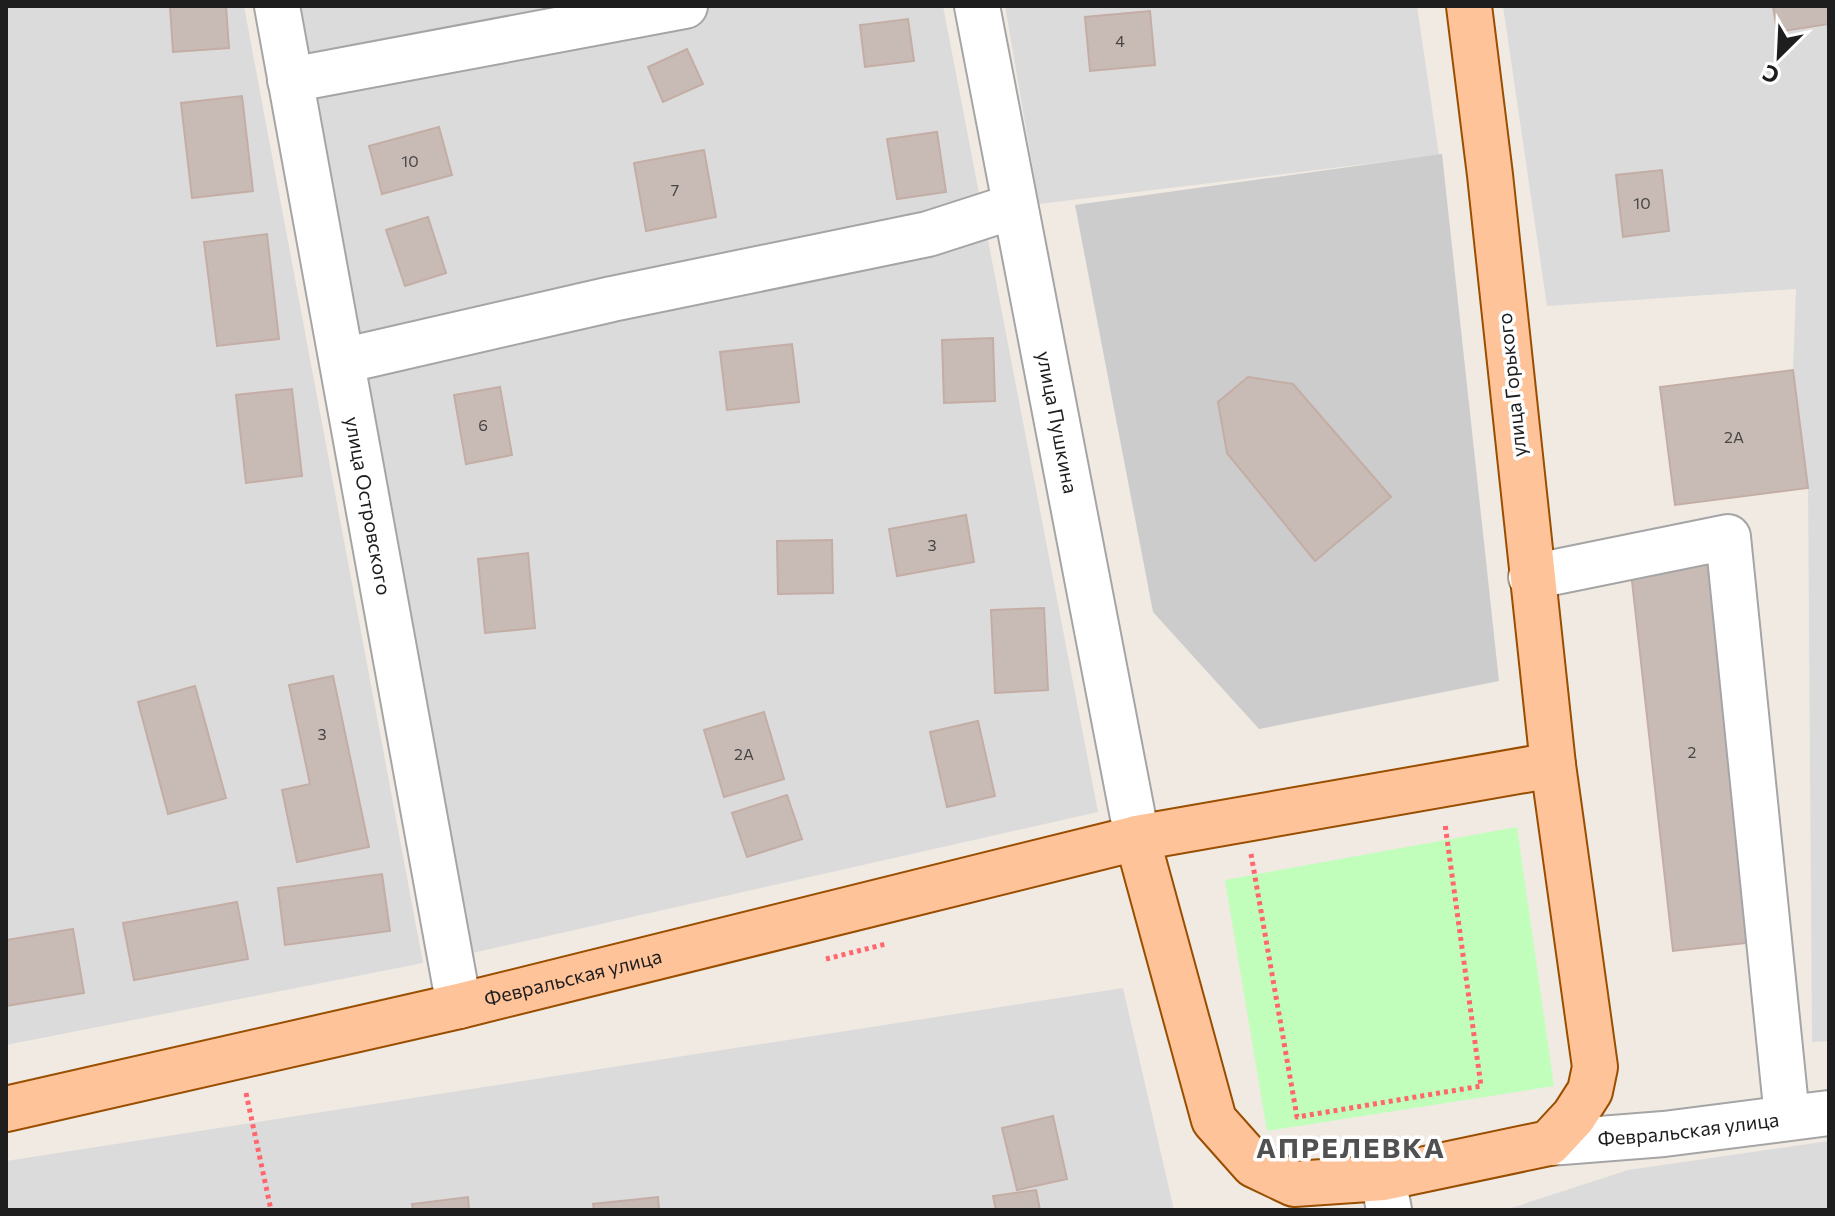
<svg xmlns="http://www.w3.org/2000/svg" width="1835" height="1216" font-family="Commissioner,sans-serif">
  <rect width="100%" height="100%" fill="#f0eae3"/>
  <!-- residential -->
  <g fill="#dcdbdb">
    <path d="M 6,6 L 244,6 L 423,963 L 6,1045 Z"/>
    <path d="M 293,6 L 943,6 L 1098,812 L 459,956 Z"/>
    <path d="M 1005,6 L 1417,6 L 1439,155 L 1039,204 Z"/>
    <path d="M 1503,6 L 1829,6 L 1829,1041 L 1812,1042 L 1808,488 L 1793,370 L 1796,289 L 1547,306 Z"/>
    <path d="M 1123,988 L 1174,1210 L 6,1210 L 6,1161 Z"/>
    <path d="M 1829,1141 L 1829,1210 L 1505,1210 L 1628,1170 Z"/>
  </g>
  <!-- religious -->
  <path fill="#ccc" d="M 1442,154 L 1499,681 L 1259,729 L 1153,612 L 1075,205 Z"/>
  <!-- park -->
  <path fill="#c1febc" d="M 1517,827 L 1554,1086 L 1267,1131 L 1225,880 Z"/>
  <!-- building -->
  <g fill="#c8bbb6" stroke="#c3ada4" stroke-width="2">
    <path d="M 170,6 L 226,6 L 229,48 L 173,52 Z"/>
    <path d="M 1773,6 L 1829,6 L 1829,24 L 1777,32 Z"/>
    <path d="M 1150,11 L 1155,65 L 1090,71 L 1085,17 Z"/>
    <path d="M 908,19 L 914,61 L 865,67 L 860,25 Z"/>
    <path d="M 687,49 L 703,84 L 663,102 L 648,67 Z"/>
    <path d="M 242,96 L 253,191 L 192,198 L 181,103 Z"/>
    <path d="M 439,127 L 452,175 L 382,194 L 369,146 Z"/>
    <path d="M 937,132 L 946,192 L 897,199 L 887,139 Z"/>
    <path d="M 704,150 L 716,217 L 646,231 L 634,163 Z"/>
    <path d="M 1662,170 L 1669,231 L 1623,237 L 1616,175 Z"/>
    <path d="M 428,217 L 446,273 L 405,286 L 386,230 Z"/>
    <path d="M 267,234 L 279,339 L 217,346 L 204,242 Z"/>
    <path d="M 993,338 L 995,401 L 944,403 L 942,340 Z"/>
    <path d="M 792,344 L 799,402 L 727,410 L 720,352 Z"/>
    <path d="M 1793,370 L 1808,488 L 1675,505 L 1660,387 Z"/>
    <path d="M 1248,377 L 1293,384 L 1391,497 L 1315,561 L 1227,453 L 1218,402 Z"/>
    <path d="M 500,387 L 512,455 L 466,464 L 454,395 Z"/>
    <path d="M 292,389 L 302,476 L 246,483 L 236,395 Z"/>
    <path d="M 966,515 L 974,562 L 897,576 L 889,529 Z"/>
    <path d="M 832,540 L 833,593 L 778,594 L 777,541 Z"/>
    <path d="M 528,553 L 535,628 L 485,633 L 478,559 Z"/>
    <path d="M 1711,554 L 1754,942 L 1673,951 L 1630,563 Z"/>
    <path d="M 1044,608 L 1048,690 L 995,693 L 991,610 Z"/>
    <path d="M 333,676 L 369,847 L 297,862 L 282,790 L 310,784 L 289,685 Z"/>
    <path d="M 195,686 L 226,798 L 168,814 L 138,702 Z"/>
    <path d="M 764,712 L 784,779 L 724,797 L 704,730 Z"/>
    <path d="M 978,721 L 995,796 L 947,807 L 930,732 Z"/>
    <path d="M 787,795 L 802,839 L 747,857 L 732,813 Z"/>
    <path d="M 382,874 L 390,931 L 285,945 L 278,888 Z"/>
    <path d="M 237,902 L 248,959 L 134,980 L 123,923 Z"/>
    <path d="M 73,929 L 84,993 L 6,1006 L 6,940 Z"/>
    <path d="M 1053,1116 L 1067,1179 L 1017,1190 L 1002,1128 Z"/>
    <path d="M 1036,1190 L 1040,1210 L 996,1210 L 993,1196 Z"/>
    <path d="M 468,1197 L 469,1210 L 413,1210 L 412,1204 Z"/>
    <path d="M 658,1197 L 659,1210 L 594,1210 L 593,1204 Z"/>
  </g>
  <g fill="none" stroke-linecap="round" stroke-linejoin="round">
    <defs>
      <g id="minor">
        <path id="s1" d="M 277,6 L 459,1006"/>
        <path id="s2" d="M 977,6 L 1137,838"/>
        <path d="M 290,80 L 685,6"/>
        <path d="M 342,361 L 612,299 L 928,234 L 1015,206"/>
        <path d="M 1531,577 L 1728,537 L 1787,1117"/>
        <path id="s3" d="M 1549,1143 L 1664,1134 L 1829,1113"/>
        <path d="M 1383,1178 L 1389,1210"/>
      </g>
      <g id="major">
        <path d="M 1137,838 L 1214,1120 L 1254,1165 L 1294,1184 L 1383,1178 L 1549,1143 L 1574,1116 L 1590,1091 L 1595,1067 L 1553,765 L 1490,175 L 1469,6"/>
        <path id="s4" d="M 6,1109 L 459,1006 L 1137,838 L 1553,765"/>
      </g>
    </defs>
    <!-- minor casing -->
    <use href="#minor" stroke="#a5a5a5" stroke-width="48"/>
    <!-- major casing -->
    <use href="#major" stroke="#994e00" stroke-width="48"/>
    <!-- path -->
    <g stroke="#ff666e" stroke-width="5" stroke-dasharray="4 4" stroke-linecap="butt">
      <path d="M 1251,854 L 1297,1117 L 1481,1086 L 1445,824"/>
      <path d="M 826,959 L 886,944"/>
      <path d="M 246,1093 L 271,1210"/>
    </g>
    <!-- minor -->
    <use href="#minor" stroke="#fff" stroke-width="44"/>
    <!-- major -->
    <use href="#major" stroke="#ffc39a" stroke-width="44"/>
  </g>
  <g text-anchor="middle" stroke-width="7" stroke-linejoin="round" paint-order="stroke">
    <!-- number labels -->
    <g font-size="16" fill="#484544">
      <text x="1120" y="47">4</text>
      <text x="410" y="167">10</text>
      <text x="675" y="196">7</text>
      <text x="1642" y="209">10</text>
      <text x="483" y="431">6</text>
      <text x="1734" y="443">2А</text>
      <text x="932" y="551">3</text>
      <text x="322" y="740">3</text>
      <text x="1692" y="758">2</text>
      <text x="744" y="760">2А</text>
    </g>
    <!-- street labels -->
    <g font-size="20" fill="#1e1e1e" stroke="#fff">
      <text transform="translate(1512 385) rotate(-96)" y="7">улица Горького</text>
      <text dy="7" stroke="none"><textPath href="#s2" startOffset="424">улица Пушкина</textPath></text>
      <text dy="7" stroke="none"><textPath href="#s1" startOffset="508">улица Островского</textPath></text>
      <text dy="7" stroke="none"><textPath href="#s4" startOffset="582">Февральская улица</textPath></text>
      <text dy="7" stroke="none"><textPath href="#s3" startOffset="140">Февральская улица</textPath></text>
    </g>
    <!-- district labels -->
    <g font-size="28" font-weight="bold" letter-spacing="2" fill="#515151" stroke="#fff">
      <text x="1351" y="1158">АПРЕЛЕВКА</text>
    </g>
  </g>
  <!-- border -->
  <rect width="1835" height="1216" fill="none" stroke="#1e1e1e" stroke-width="16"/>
  <!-- north arrow -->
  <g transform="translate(1779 56) rotate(204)" stroke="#ffffff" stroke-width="6" paint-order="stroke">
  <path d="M0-6L14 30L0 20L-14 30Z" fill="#1e1e1e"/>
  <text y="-12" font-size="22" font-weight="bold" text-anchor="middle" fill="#1e1e1e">С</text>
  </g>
</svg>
